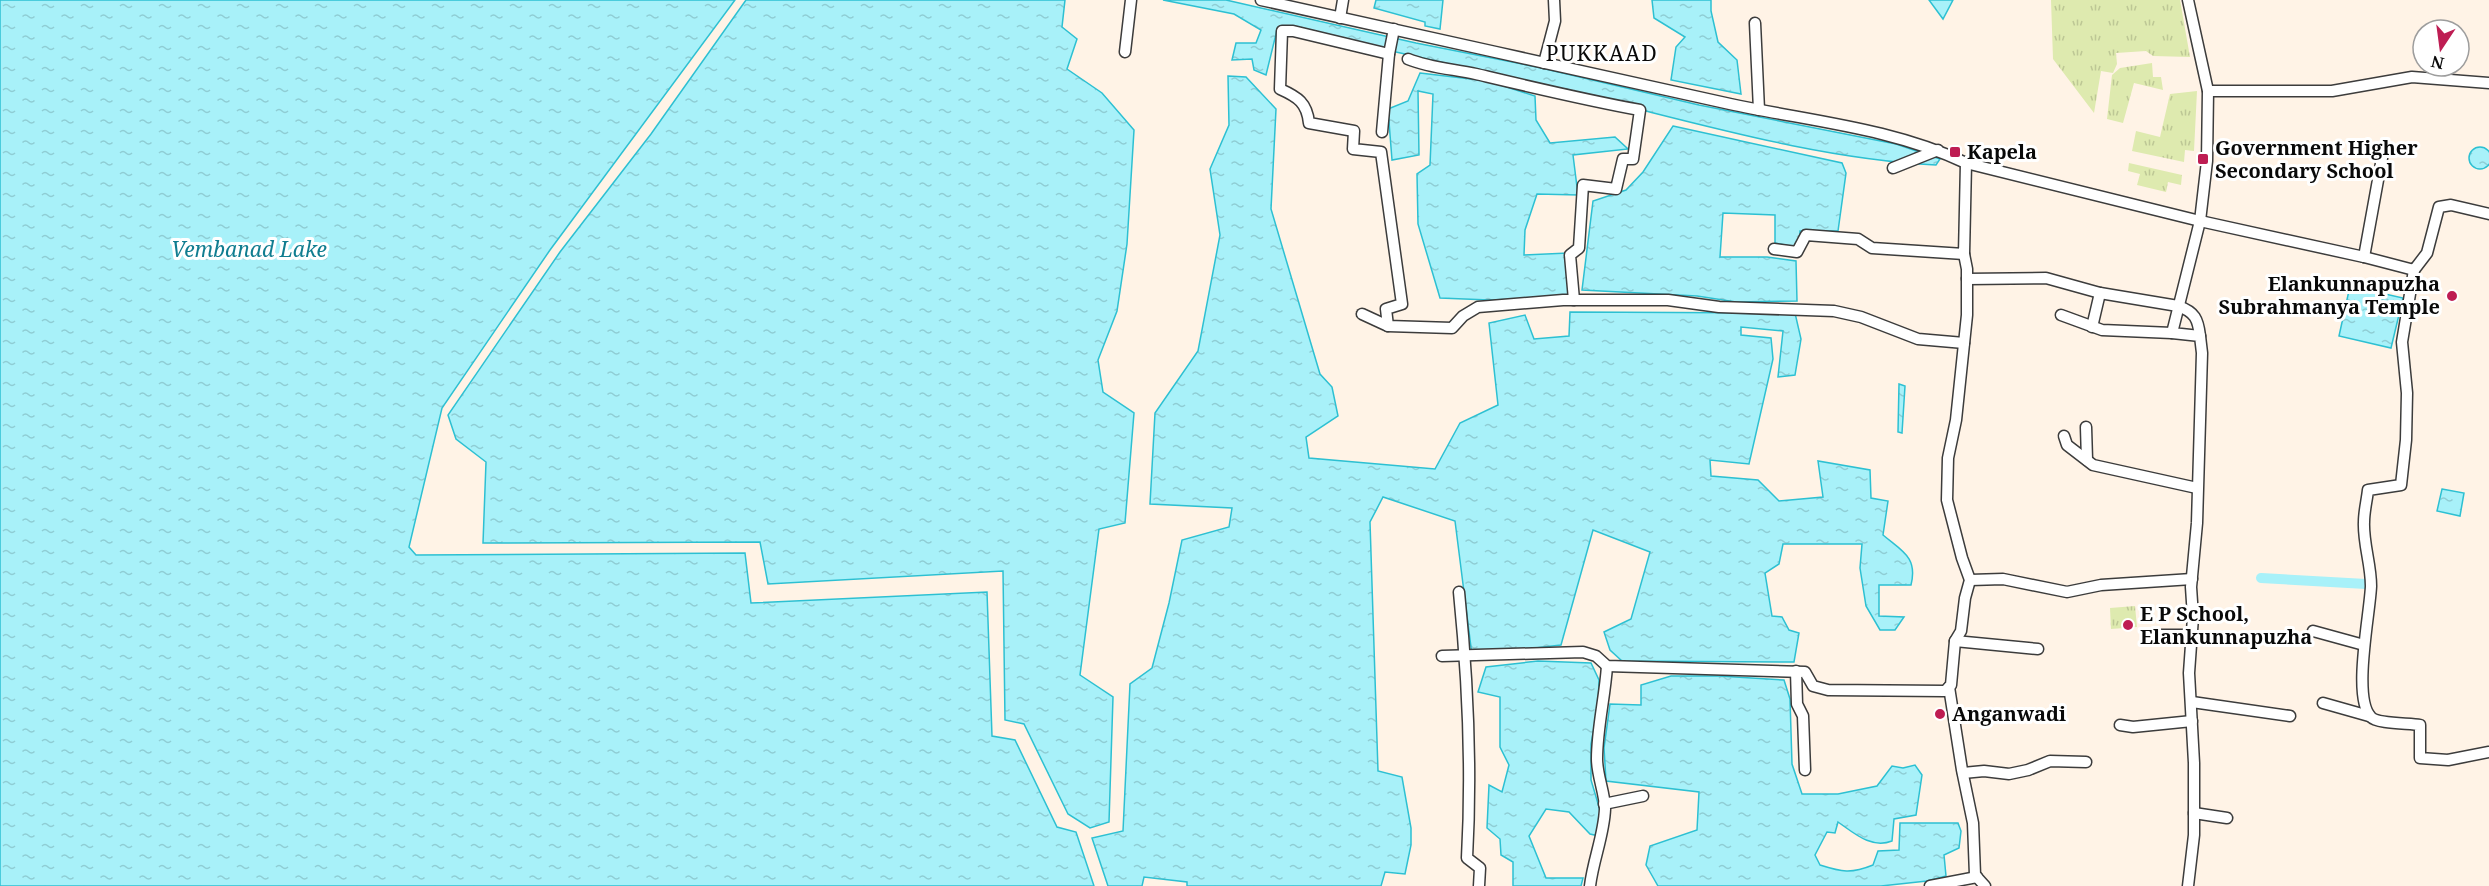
<svg xmlns="http://www.w3.org/2000/svg" width="2489" height="886" font-family="'Noto Serif',serif">
  <defs>
    <pattern id="park-tufts" width="24" height="20" patternUnits="userSpaceOnUse" patternTransform="scale(1.5)"><rect width="24" height="20" fill="#deeaaf"/><path d="M3 7l-1-3M5 7V3M7 7l1-3M15 17l-1-3M17 17v-4M19 17l1-3" fill="none" stroke="#bdc795"/></pattern>
    <pattern id="water-ripples" width="26" height="14" patternUnits="userSpaceOnUse" patternTransform="scale(1.5)"><rect width="26" height="14" fill="#a8f1f9"/><path d="M2 4q2-2 4 0t4 0M15 11q2-2 4 0t4 0" fill="none" stroke="#8fcdd4"/></pattern>
  </defs>
  <rect width="100%" height="100%" fill="#fff3e6"/>
  <!-- park -->
  <g fill="url(#park-tufts)">
    <path d="M 2051,0 L 2180,0 L 2190,57 L 2153,56 L 2146,51 L 2116,53 L 2117,64 L 2113,73 L 2101,71 L 2094,113 L 2053,59 Z"/>
    <path d="M 2152,63 L 2153,77 L 2161,77 L 2163,90 L 2134,83 L 2123,123 L 2107,119 L 2112,75 L 2120,68 Z"/>
    <path d="M 2197,91 L 2194,151 L 2185,150 L 2184,162 L 2132,151 L 2136,131 L 2160,137 L 2170,94 Z"/>
    <path d="M 2129,163 L 2182,175 L 2181,185 L 2168,182 L 2166,192 L 2137,185 L 2140,174 L 2128,171 Z"/>
    <path d="M 2135,606 L 2137,627 L 2111,629 L 2110,608 Z"/>
  </g>
  <!-- water -->
  <g fill="url(#water-ripples)" stroke="#2dc0d2" stroke-width="1.5">
    <path d="M 0,0 L 735,0 L 550,250 L 442,408 L 409,547 L 416,555 L 745,553 L 751,603 L 987,592 L 992,736 L 1015,740 L 1057,827 L 1076,832 L 1094,886 L 0,886 Z"/>
    <path d="M 746,0 L 1065,0 L 1062,27 L 1077,39 L 1067,69 L 1102,93 L 1134,130 L 1127,244 L 1117,311 L 1098,360 L 1103,392 L 1134,413 L 1125,523 L 1099,529 L 1080,675 L 1113,697 L 1109,822 L 1090,828 L 1068,814 L 1024,724 L 1005,720 L 1003,571 L 768,584 L 760,542 L 483,543 L 486,462 L 456,439 L 448,415 L 560,252 L 651,134 Z"/>
    <path d="M 1163,0 L 1226,0 L 1416,43 L 1537,67 L 1699,105 L 1896,144 L 1940,159 L 1936,165 C 1823,159 1715,128 1606,101 C 1500,75 1393,51 1287,28 L 1277,30 L 1266,75 L 1254,70 L 1252,59 L 1232,60 L 1236,43 L 1256,43 L 1261,30 L 1234,14 Z"/>
    <path d="M 1376,0 L 1443,0 L 1440,29 L 1425,26 L 1425,22 L 1374,8 Z"/>
    <path d="M 1652,0 L 1711,0 L 1711,11 L 1718,42 L 1737,60 L 1741,94 L 1671,80 L 1676,47 L 1685,37 L 1654,18 Z"/>
    <path d="M 1929,0 L 1953,0 L 1943,19 Z"/>
    <path d="M 1420,73 L 1488,81 L 1535,96 L 1536,120 L 1550,143 L 1615,137 L 1628,149 L 1573,155 L 1578,195 L 1537,194 L 1525,230 L 1524,255 L 1568,253 L 1571,297 L 1489,300 L 1440,298 L 1418,224 L 1417,174 L 1430,165 L 1433,94 L 1418,91 L 1419,155 L 1392,160 L 1388,109 L 1408,101 Z"/>
    <path d="M 1228,76 L 1246,77 L 1276,109 L 1271,209 L 1320,374 L 1332,387 L 1338,416 L 1306,437 L 1309,458 L 1435,469 L 1460,423 L 1498,405 L 1489,323 L 1525,315 L 1534,339 L 1569,336 L 1570,312 L 1795,313 L 1801,339 L 1795,375 L 1778,377 L 1783,331 L 1741,327 L 1741,335 L 1771,338 L 1773,359 L 1749,464 L 1710,460 L 1711,476 L 1758,480 L 1779,501 L 1823,497 L 1818,461 L 1870,470 L 1871,498 L 1888,501 L 1883,535 C 1902,551 1918,557 1911,585 L 1879,585 L 1879,616 L 1904,617 L 1895,630 L 1880,630 L 1866,606 L 1860,568 L 1862,544 L 1783,544 L 1779,564 L 1765,573 L 1772,616 L 1782,617 L 1789,630 L 1799,633 L 1794,662 L 1622,661 L 1610,650 L 1604,632 L 1631,619 L 1650,552 L 1593,530 L 1561,645 L 1472,655 L 1455,521 L 1383,497 L 1370,522 L 1378,771 L 1402,777 L 1411,828 L 1411,845 L 1405,874 L 1385,872 L 1381,886 L 1187,886 L 1187,882 L 1144,877 L 1142,886 L 1108,886 L 1092,838 L 1123,831 L 1130,684 L 1152,668 L 1169,603 L 1182,540 L 1229,527 L 1232,508 L 1150,504 L 1155,413 L 1198,351 L 1220,235 L 1210,169 L 1229,125 Z"/>
    <path d="M 1673,126 L 1842,163 L 1846,173 L 1838,231 L 1800,231 L 1799,248 L 1775,243 L 1775,215 L 1723,213 L 1720,257 L 1767,257 L 1796,261 L 1797,301 L 1736,302 L 1697,296 L 1582,290 L 1593,201 L 1626,190 L 1643,172 Z"/>
    <circle cx="2480" cy="158" r="11"/>
    <path d="M 2350,286 L 2403,298 L 2391,348 L 2339,336 Z"/>
    <path d="M 1899,384 L 1905,386 L 1902,433 L 1898,432 Z"/>
    <path d="M 2442,489 L 2464,493 L 2460,516 L 2437,511 Z"/>
    <path d="M 1538,661 L 1591,663 L 1599,680 L 1598,706 L 1591,744 L 1591,780 L 1602,817 L 1599,836 L 1590,834 L 1569,812 L 1546,809 L 1529,836 L 1546,878 L 1583,878 L 1581,886 L 1513,886 L 1513,862 L 1501,855 L 1500,839 L 1487,828 L 1489,785 L 1502,792 L 1509,765 L 1500,747 L 1500,697 L 1478,692 L 1486,667 Z"/>
    <path d="M 1671,676 L 1719,676 L 1784,680 L 1790,699 L 1792,764 L 1802,794 L 1838,794 L 1877,786 L 1892,766 L 1903,768 L 1915,765 L 1922,775 L 1916,815 L 1894,819 L 1892,841 C 1871,849 1854,833 1838,822 L 1835,833 L 1827,832 L 1815,855 L 1820,865 C 1842,872 1851,874 1873,865 L 1878,851 L 1899,850 L 1900,823 L 1958,823 L 1961,831 L 1959,848 L 1944,855 L 1946,876 L 1927,881 L 1881,886 L 1658,886 L 1646,865 L 1650,846 L 1697,830 L 1699,792 L 1606,781 L 1604,748 L 1610,704 L 1641,705 L 1641,685 Z"/>
  </g>
  <g fill="none" stroke-linecap="round" stroke-linejoin="round">
    <!-- canal -->
    <path stroke="#a8f1f9" stroke-width="10" d="M 2261,578 L 2366,584"/>
    <defs>
      <g id="minor">
        <path d="M 1261,0 C 1417,35 1574,69 1730,104 C 1809,121 1892,128 1966,163 L 2200,221 L 2364,257 L 2414,270 L 2427,253 L 2439,207 L 2451,205 L 2489,214"/>
        <path d="M 1340,18 L 1343,0"/>
        <path d="M 1755,23 L 1759,110"/>
        <path d="M 1125,52 L 1131,0"/>
        <path d="M 1389,54 L 1293,31 L 1282,31 L 1280,89 C 1298,97 1307,103 1309,123 L 1354,131 L 1353,149 L 1381,152 L 1402,304 L 1386,309 L 1388,326 L 1452,328 L 1463,316 L 1478,307 L 1563,300 L 1668,300 L 1719,307 L 1834,311 L 1861,317 L 1918,339 L 1964,343"/>
        <path d="M 1408,59 C 1430,68 1453,69 1476,74 C 1531,87 1585,100 1640,110 L 1633,159 L 1623,159 L 1616,189 L 1583,185 L 1579,248 L 1570,255 L 1574,300"/>
        <path d="M 1544,63 L 1555,21 L 1554,0"/>
        <path d="M 2208,91 L 2332,91 L 2412,77 L 2489,83"/>
        <path d="M 1382,132 L 1389,54 L 1394,29"/>
        <path d="M 1893,168 L 1938,150"/>
        <path d="M 1774,249 L 1797,252 L 1806,235 L 1858,239 L 1872,248 L 1964,254 L 1966,163"/>
        <path d="M 2364,257 L 2384,147"/>
        <path d="M 2414,270 L 2402,342 L 2407,393 L 2406,440 L 2401,485 L 2368,490 C 2367,500 2364,511 2364,522 C 2363,543 2371,564 2371,586 C 2370,614 2352,698 2371,717 C 2377,724 2410,723 2420,725 L 2420,758 L 2448,760 L 2489,752"/>
        <path d="M 1967,279 L 2046,278 L 2100,293 L 2178,306 C 2195,312 2198,319 2200,336"/>
        <path d="M 1362,314 L 1388,326"/>
        <path d="M 2061,315 L 2102,330 L 2172,333"/>
        <path d="M 2092,327 L 2100,293"/>
        <path d="M 2086,427 L 2087,460"/>
        <path d="M 2064,436 L 2067,445 L 2093,465 L 2197,488"/>
        <path d="M 1970,580 L 2003,579 L 2067,592 L 2101,585 L 2192,579"/>
        <path d="M 1459,592 C 1468,681 1472,769 1467,858 L 1480,868 L 1479,886"/>
        <path d="M 2313,631 L 2364,645"/>
        <path d="M 2161,635 L 2191,635"/>
        <path d="M 1955,641 L 2038,649"/>
        <path d="M 1442,656 L 1583,652 L 1596,656 L 1607,666 L 1805,672 L 1813,686 L 1828,690 L 1945,691 L 1951,685 L 1955,641 L 1961,631 L 1965,598 L 1970,580 L 1962,558 L 1947,500 L 1948,458 L 1956,420 L 1967,315 L 1967,269 L 1964,254"/>
        <path d="M 1796,671 L 1797,704 L 1803,716 L 1805,770"/>
        <path d="M 1949,687 L 1962,770 L 1973,823 L 1975,875 L 1985,886"/>
        <path d="M 2192,702 L 2290,716"/>
        <path d="M 2323,703 L 2369,716"/>
        <path d="M 2120,725 L 2133,727 L 2192,721"/>
        <path d="M 1963,773 L 1984,771 L 2009,774 L 2028,770 L 2050,761 L 2086,762"/>
        <path d="M 1604,804 L 1643,796"/>
        <path d="M 2194,813 L 2227,818"/>
        <path d="M 1590,886 C 1593,860 1604,835 1605,809 C 1605,793 1597,776 1597,759 C 1597,728 1605,697 1607,666"/>
        <path d="M 1930,886 L 1977,877"/>
        <path d="M 2188,886 L 2194,835 L 2194,763 L 2189,673 L 2193,617 L 2191,587 L 2197,523 L 2202,353 L 2200,336 L 2172,333 L 2200,221 L 2207,161 L 2208,91 L 2188,0"/>
      </g>
    </defs>
    <!-- minor casing -->
    <use href="#minor" stroke="#3c3c3c" stroke-width="13"/>
    <!-- minor -->
    <use href="#minor" stroke="#fff" stroke-width="10"/>
  </g>
  <!-- markers -->
  <g fill="#be1d53" stroke="#fff" stroke-width="2">
    <rect x="1949" y="146" width="12" height="12" rx="3"/>
    <rect x="2197" y="153" width="12" height="12" rx="3"/>
    <circle cx="2452" cy="296" r="6"/>
    <circle cx="2128" cy="625" r="6"/>
    <circle cx="1940" cy="714" r="6"/>
  </g>
  <g text-anchor="middle" stroke-width="6" stroke-linejoin="round" paint-order="stroke">
    <!-- poi labels -->
    <g font-size="20" font-weight="bold" fill="#090909" stroke="#fff" text-anchor="start">
      <text x="2215" y="155">Government Higher<tspan x="2215" dy="23">Secondary School</tspan></text>
      <text x="1967" y="159">Kapela</text>
      <text x="2440" y="291" text-anchor="end">Elankunnapuzha<tspan x="2440" dy="23">Subrahmanya Temple</tspan></text>
      <text x="2140" y="621">E P School,<tspan x="2140" dy="23">Elankunnapuzha</tspan></text>
      <text x="1952" y="721">Anganwadi</text>
    </g>
    <!-- neighbourhood labels -->
    <g font-size="21" letter-spacing="1.5" fill="#090909" stroke="#fff">
      <text x="1602" y="61">PUKKAAD</text>
    </g>
    <!-- water labels -->
    <g font-size="21" font-style="italic" fill="#107d90" stroke="#fff">
      <text x="249" y="257">Vembanad Lake</text>
    </g>
  </g>
  <!-- north arrow -->
  <g transform="translate(2441 48) rotate(193)"><circle r="28" fill="#ffffff" stroke="#9d9d9d" stroke-width="1.5"/>
  <path d="M0-4.5L10 22L0 15L-10 22Z" fill="#be1d53"/>
  <text y="-9" font-size="16" font-weight="bold" text-anchor="middle" fill="#090909">N</text>
  </g>
</svg>
